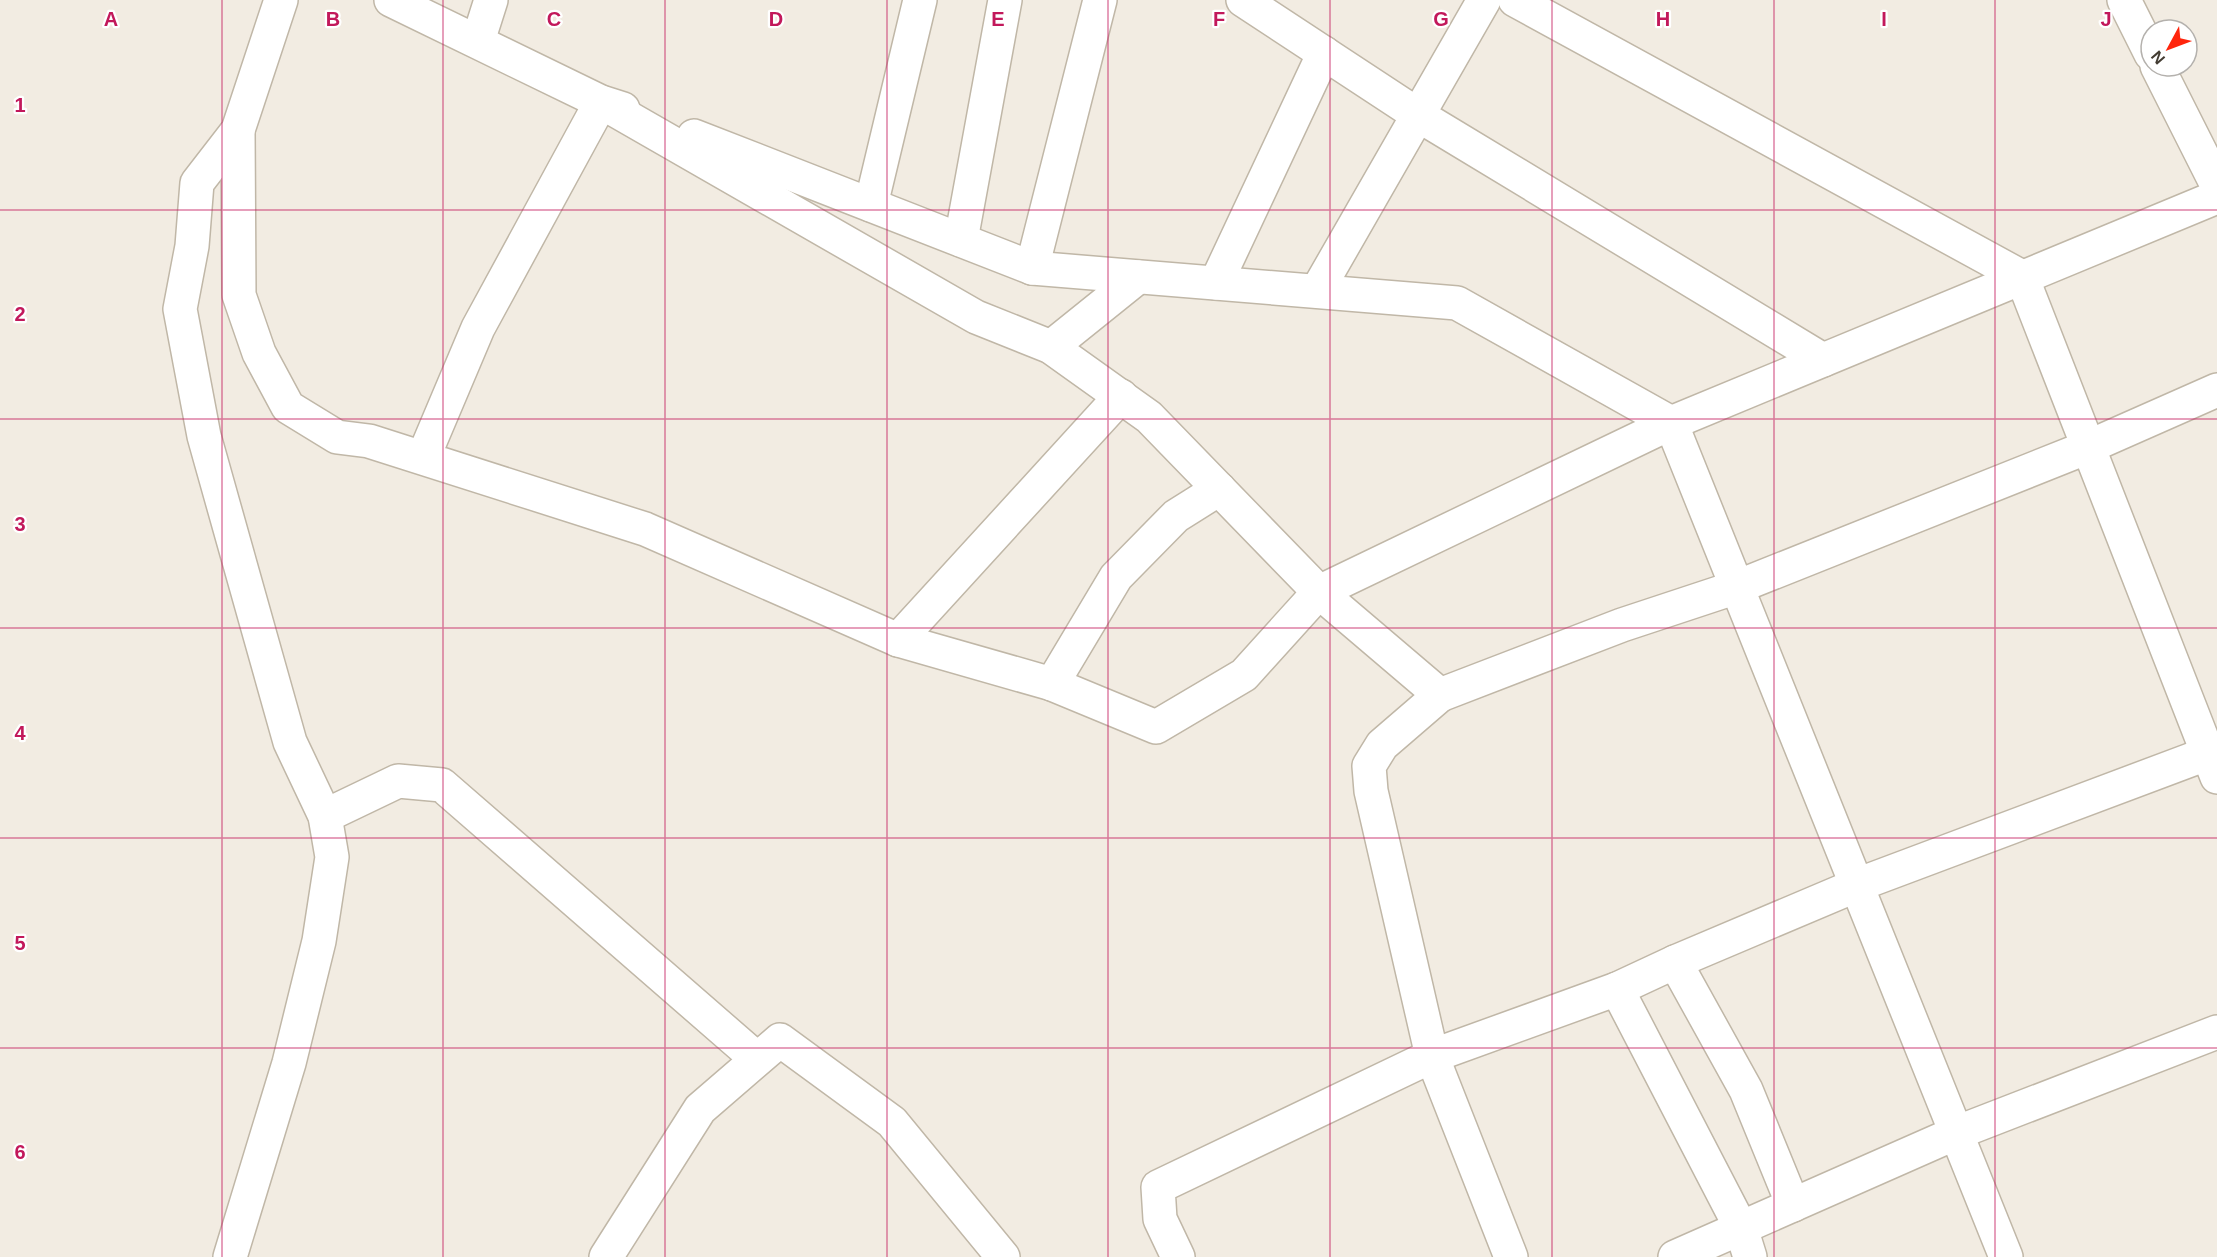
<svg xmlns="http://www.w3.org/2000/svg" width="2217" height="1257" font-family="Arial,sans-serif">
  <rect width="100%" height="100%" fill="#f2ece2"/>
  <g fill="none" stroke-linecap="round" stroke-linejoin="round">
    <defs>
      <g id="minor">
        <path d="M 391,0 L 601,102 L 623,109"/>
        <path d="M 1243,0 L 1418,115 L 1823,360"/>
        <path d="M 1515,0 L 2022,277 L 2217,777"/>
        <path d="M 2124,0 L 2151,54"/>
        <path d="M 478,41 L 491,0"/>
        <path d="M 2157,66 L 2217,185"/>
        <path d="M 238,130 L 239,295 L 259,353 L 288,407 L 337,437 L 369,441 L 645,529 L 898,640 L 1052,684 L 1156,727 L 1244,675 L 1319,592 L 1149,417 L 1051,347 L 976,317 L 601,102 L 478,328 L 423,458"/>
        <path d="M 694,136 L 1032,268 L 1457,303 L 1671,423 L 2006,1257"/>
        <path d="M 2217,197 L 1671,423 L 1319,592 L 1440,695 L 1622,625 L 1737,587 L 2088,447 L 2217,390"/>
        <path d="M 871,205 L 920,0"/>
        <path d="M 961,240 L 1005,0"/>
        <path d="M 1032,268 L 1100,0"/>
        <path d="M 1216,283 L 1324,53"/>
        <path d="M 1317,291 L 1484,0"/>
        <path d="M 1051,347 L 1138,277"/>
        <path d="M 898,640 L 1121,396"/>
        <path d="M 1052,684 L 1116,577 L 1176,516 L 1219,489"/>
        <path d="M 1440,695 L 1382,745 L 1369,766 L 1371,791 L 1432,1056 L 1511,1257"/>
        <path d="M 325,816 L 398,781 L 442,785 L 757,1059"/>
        <path d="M 1675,962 L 1746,1090 L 1793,1205"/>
        <path d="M 1617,989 L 1741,1228 L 1750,1257"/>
        <path d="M 230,1257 L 289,1063 L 319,941 L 332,857 L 325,816 L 290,742 L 204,436 L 180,309 L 192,246 L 197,183 L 238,130 L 281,0"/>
        <path d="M 606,1257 L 700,1109 L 780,1040 L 892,1122 L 1003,1257"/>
        <path d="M 1178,1257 L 1160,1219 L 1158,1187 L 1432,1056 L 1617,989 L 1675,962 L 1857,885 L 2217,750"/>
        <path d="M 1675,1257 L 1956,1133 L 2217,1032"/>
      </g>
    </defs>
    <!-- minor casing -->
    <use href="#minor" stroke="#c0b7a7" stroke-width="36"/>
    <!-- minor -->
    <use href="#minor" stroke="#fff" stroke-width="33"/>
  </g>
  <!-- grid -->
  <path fill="none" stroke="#c2185b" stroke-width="1.5" stroke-opacity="0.55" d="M 222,0 L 222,1257M 443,0 L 443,1257M 665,0 L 665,1257M 887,0 L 887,1257M 1108,0 L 1108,1257M 1330,0 L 1330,1257M 1552,0 L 1552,1257M 1774,0 L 1774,1257M 1995,0 L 1995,1257M 0,210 L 2217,210M 0,419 L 2217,419M 0,628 L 2217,628M 0,838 L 2217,838M 0,1048 L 2217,1048"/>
  <g font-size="20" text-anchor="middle" font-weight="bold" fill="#c2185b" stroke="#fff" stroke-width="4.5" stroke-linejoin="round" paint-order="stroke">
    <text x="111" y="26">A</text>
    <text x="333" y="26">B</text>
    <text x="554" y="26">C</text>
    <text x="776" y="26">D</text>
    <text x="998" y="26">E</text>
    <text x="1219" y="26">F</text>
    <text x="1441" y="26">G</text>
    <text x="1663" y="26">H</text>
    <text x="1884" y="26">I</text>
    <text x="2106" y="26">J</text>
    <text x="20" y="112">1</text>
    <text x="20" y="321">2</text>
    <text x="20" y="531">3</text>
    <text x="20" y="740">4</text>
    <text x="20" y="950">5</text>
    <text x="20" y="1159">6</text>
  </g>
  <!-- north arrow -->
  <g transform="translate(2169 48) rotate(229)"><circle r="28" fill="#ffffff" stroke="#b4b1ad" stroke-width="1.5"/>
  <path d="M0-4.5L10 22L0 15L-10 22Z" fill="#ff250c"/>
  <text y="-9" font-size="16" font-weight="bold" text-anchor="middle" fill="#433c32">N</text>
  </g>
</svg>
